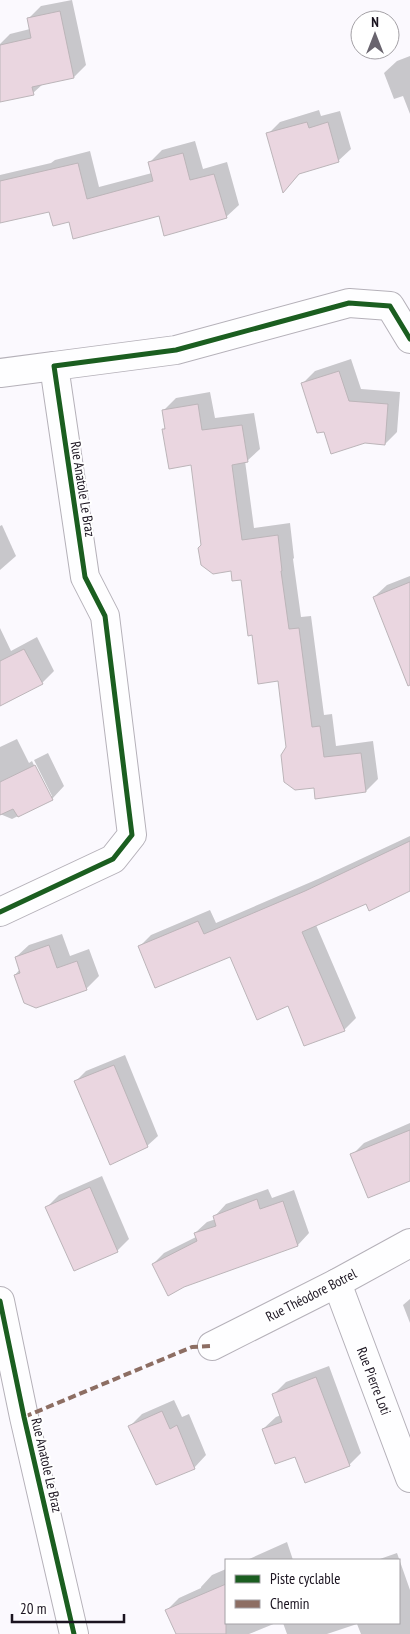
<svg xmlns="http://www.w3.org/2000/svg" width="410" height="1634" font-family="'PT Sans Narrow',sans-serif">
  <rect width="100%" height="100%" fill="#fbf9fe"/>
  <!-- shadow -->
  <g fill="#0003">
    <path d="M 72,0 L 86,65 L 74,77 L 43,84 L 33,93 L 0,90 L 0,44 L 10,34 L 30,29 L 28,19 L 41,6 Z"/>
    <path d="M 410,56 L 410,114 L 403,96 L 394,99 L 384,73 L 397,61 Z"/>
    <path d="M 319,110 L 321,116 L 340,111 L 351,149 L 338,161 L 301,172 L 284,191 L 268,134 L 280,122 Z"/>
    <path d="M 195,141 L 203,169 L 227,162 L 239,205 L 226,217 L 160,215 L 69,221 L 50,211 L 0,222 L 0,175 L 51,163 L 55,160 L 90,151 L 99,187 L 152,173 L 149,163 L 162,150 Z"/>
    <path d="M 351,359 L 361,389 L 400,392 L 397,432 L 385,444 L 325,430 L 303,383 L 315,371 Z"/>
    <path d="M 210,392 L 215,418 L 254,413 L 260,449 L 247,461 L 245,461 L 254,528 L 290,523 L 294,558 L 293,559 L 301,617 L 311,616 L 324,715 L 332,714 L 336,746 L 373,741 L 378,779 L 366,791 L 315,786 L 288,747 L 279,680 L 253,634 L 242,578 L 202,545 L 192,464 L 164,429 L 166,427 L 163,411 L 176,398 Z"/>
    <path d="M 2,525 L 16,556 L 0,570 L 0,526 Z"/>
    <path d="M 410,576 L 410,677 L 374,597 L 387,585 Z"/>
    <path d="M 0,628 L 11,651 L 37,637 L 54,671 L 42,683 L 0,704 Z"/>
    <path d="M 17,739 L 29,763 L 32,761 L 49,796 L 52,796 L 34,760 L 48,753 L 64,786 L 52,799 L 12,819 L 0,814 L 0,747 Z"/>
    <path d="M 410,836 L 410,889 L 366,903 L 316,925 L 356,1018 L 344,1030 L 304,1044 L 289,1004 L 230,956 L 139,947 L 151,935 L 210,910 L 216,923 L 318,879 Z"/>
    <path d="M 62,934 L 70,956 L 89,949 L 99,976 L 86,989 L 15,975 L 20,969 L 16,957 L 29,945 Z"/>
    <path d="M 125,1055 L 158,1136 L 147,1146 L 76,1081 L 86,1071 Z"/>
    <path d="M 410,1123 L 410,1180 L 352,1155 L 364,1143 Z"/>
    <path d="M 102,1176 L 129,1239 L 117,1251 L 47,1207 L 59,1195 Z"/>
    <path d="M 268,1189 L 272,1198 L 294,1190 L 309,1233 L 298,1245 L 184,1286 L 153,1264 L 164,1253 L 196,1237 L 195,1233 L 207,1222 L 216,1219 L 215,1216 L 226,1204 Z"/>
    <path d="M 410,1299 L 410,1323 L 403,1305 Z"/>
    <path d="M 329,1366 L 361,1453 L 349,1465 L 296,1456 L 263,1429 L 276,1417 L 281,1415 L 274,1394 L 286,1382 Z"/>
    <path d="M 174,1400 L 182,1417 L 189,1414 L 206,1455 L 194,1468 L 130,1426 L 142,1414 Z"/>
    <path d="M 287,1542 L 293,1560 L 247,1560 Z"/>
    <path d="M 397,1553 L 410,1590 L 410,1634 L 361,1634 L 357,1624 L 327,1634 L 287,1634 L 283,1623 L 399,1623 L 399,1560 L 377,1560 Z"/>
    <path d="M 226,1569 L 226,1623 L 276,1623 L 249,1634 L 177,1634 L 167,1610 L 179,1598 L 201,1588 L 201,1587 L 212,1575 Z"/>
  </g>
  <!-- building -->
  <g fill="#ead6e0" stroke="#bcb5b9">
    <path d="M 60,11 L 74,78 L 32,87 L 34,95 L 0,102 L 0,45 L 31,38 L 27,18 Z"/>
    <path d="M 307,122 L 309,128 L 328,122 L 339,162 L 299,174 L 283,193 L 266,133 Z"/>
    <path d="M 183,153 L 190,180 L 214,174 L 227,218 L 164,236 L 159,216 L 73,239 L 69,222 L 53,226 L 49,212 L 0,223 L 0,181 L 78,163 L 87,199 L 153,181 L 148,162 Z"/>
    <path d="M 339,371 L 349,401 L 388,404 L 385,445 L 365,443 L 331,454 L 324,432 L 317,433 L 301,383 Z"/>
    <path d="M 198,404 L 202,430 L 242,425 L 248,462 L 232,465 L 242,540 L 278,535 L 282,571 L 281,571 L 289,629 L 299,628 L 312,727 L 320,726 L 324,757 L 361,753 L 366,792 L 315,799 L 314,788 L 295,790 L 284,782 L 281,755 L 286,747 L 278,681 L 258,684 L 252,635 L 248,636 L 241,580 L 232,581 L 231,571 L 213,574 L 201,565 L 198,548 L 201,545 L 191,465 L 169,469 L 162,429 L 165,429 L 162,410 Z"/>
    <path d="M 410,582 L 410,685 L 408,686 L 373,597 Z"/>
    <path d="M 24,649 L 43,684 L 0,706 L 0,661 Z"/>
    <path d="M 35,765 L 53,800 L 18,817 L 13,809 L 0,815 L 0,782 Z"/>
    <path d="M 410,841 L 410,891 L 369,911 L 366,904 L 302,932 L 345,1031 L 304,1046 L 288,1006 L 257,1020 L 230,957 L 155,988 L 138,946 L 198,921 L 204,934 L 305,891 Z"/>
    <path d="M 49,945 L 57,968 L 77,961 L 87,990 L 36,1008 L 24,1003 L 14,975 L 20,973 L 15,957 Z"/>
    <path d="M 114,1065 L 148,1147 L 110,1165 L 74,1081 Z"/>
    <path d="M 410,1130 L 410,1181 L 368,1198 L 350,1154 Z"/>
    <path d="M 90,1187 L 118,1252 L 74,1271 L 45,1207 Z"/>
    <path d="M 257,1199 L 260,1209 L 283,1201 L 298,1246 L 184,1287 L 168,1296 L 152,1264 L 197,1241 L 194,1233 L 216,1226 L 213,1216 Z"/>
    <path d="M 316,1377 L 350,1466 L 305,1483 L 295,1457 L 275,1464 L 262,1429 L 282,1422 L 272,1394 Z"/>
    <path d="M 162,1411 L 170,1429 L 177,1425 L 195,1469 L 156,1485 L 128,1426 Z"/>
    <path d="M 226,1584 L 226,1634 L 176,1634 L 165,1610 Z"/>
  </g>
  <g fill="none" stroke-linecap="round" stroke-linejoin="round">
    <defs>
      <g id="minor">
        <path d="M 0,373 L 54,366"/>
        <path d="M 0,912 L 113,859 L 132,835 L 105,616 L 85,577 L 54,366 L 176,350 L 349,303 L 390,306 L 410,339"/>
        <path d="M 337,1283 L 410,1478"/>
        <path d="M 0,1301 L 24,1417 L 74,1634"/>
        <path d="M 212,1346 L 337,1283 L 410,1243"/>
      </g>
    </defs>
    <!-- minor casing -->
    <use href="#minor" stroke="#b5b1b9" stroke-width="30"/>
    <!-- minor -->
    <use href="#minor" stroke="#fefeff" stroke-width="28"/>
    <!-- quiet -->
    <path stroke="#8d6e63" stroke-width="4" stroke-dasharray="8 4" stroke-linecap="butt" d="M 24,1417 L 192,1347 L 212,1346"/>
    <defs>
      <g id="cycleway">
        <path d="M 0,912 L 113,859 L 132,835 L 105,616 L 85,577 L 54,366 L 176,350 L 349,303 L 390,306 L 410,339"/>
        <path d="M 0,1301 L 24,1417 L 74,1634"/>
      </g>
    </defs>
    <!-- cycleway casing -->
    <use href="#cycleway" stroke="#fff" stroke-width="8"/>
    <!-- cycleway -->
    <use href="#cycleway" stroke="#1b5e20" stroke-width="5"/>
  </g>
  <g text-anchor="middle" stroke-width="4" stroke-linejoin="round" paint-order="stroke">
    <!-- street labels -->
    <g font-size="14" fill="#1b1420" stroke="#fff">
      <text transform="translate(83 489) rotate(81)" y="5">Rue Anatole Le Braz</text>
      <text transform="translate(311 1295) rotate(-27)" y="5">Rue Théodore Botrel</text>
      <text transform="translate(374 1381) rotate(69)" y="5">Rue Pierre Loti</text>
      <text transform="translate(47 1465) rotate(77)" y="5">Rue Anatole Le Braz</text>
    </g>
  </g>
  <!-- legend -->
  <rect x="225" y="1559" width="175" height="65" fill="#ffffff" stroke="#a4a1a6"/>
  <rect x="235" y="1575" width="25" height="8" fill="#1b5e20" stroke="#a4a1a6"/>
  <text x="270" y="1584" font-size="15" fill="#1b1420">Piste cyclable</text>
  <rect x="235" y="1600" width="25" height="8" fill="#8d6e63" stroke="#a4a1a6"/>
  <text x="270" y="1609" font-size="15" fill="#1b1420">Chemin</text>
  <!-- north arrow -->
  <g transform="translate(375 35)"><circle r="24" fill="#ffffff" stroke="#a4a1a6"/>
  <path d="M0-4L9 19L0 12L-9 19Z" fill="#69646e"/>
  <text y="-8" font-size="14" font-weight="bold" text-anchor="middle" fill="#1b1420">N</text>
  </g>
  <!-- scale -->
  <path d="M12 1614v8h112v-8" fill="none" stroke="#1b1420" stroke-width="2.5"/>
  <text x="20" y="1614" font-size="15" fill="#1b1420" stroke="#ffffff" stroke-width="4" paint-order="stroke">20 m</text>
</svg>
